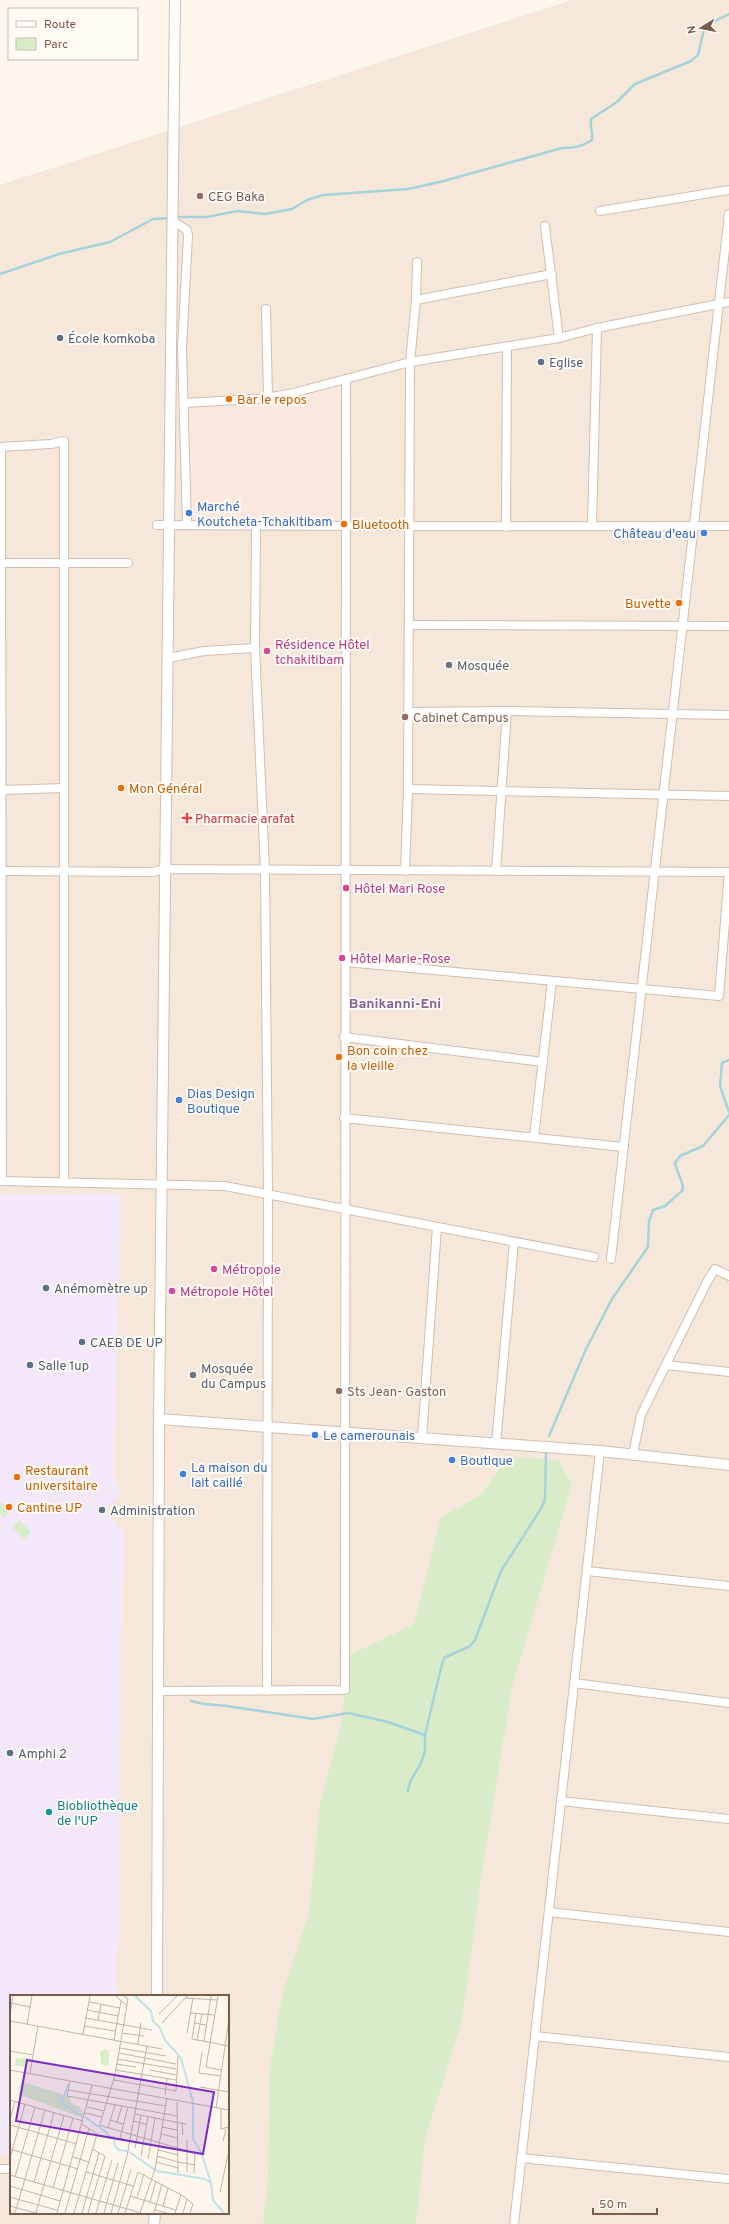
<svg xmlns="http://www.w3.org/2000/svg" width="729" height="2224" font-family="Overpass,sans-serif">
  <rect width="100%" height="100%" fill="#fdf6ec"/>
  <!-- residential -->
  <path fill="#f5e8da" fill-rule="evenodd" d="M 572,0 L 729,0 L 729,2224 L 0,2224 L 0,185 ZM 11,1996 L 228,1996 L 228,2213 L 11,2213 Z"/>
  <!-- commercial -->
  <path fill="#fde8e0" d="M 343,383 L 343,521 L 189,521 L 188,406 L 265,403 L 296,397 Z"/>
  <!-- education -->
  <path fill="#f3e8fa" d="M 0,1194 L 121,1194 L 114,1461 L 114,1474 L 121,1496 L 104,1510 L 123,1531 L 119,1784 L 119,1947 L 116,1951 L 116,1988 L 120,1992 L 120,1996 L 11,1996 L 11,2155 L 0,2155 Z"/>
  <!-- green -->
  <g fill="#d8ecc9">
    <path d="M 508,1457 L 558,1460 L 572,1484 L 512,1687 L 482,1871 L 462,2021 L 425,2139 L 416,2224 L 263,2224 L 268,2176 L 270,2068 L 282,1996 L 309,1913 L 320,1804 L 341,1725 L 350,1655 L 414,1624 L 441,1517 L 480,1496 Z"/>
    <path d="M 0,1501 L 10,1511 L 4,1518 L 0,1514 Z"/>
    <path d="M 19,1520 L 31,1532 L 24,1539 L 12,1527 Z"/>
  </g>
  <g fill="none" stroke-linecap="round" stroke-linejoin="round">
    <!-- stream -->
    <g stroke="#a5d3da" stroke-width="2.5">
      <path d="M 176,217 L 207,217 L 237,211 L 265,214 L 292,209 L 307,200 L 323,195 L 408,189 L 444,181 L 562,148 C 574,148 582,147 592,140 C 593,132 590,128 591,119 L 617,102 L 635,84 L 691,61 L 698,55 L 704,30 L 713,22 L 729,14"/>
      <path d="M 0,274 L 59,254 L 110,242 L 153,219 L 171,218"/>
      <path d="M 729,1060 L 722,1063 L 720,1086 L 729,1112"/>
      <path d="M 549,1436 L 586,1349 L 612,1299 L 648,1247 L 649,1221 L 653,1210 L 665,1206 L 683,1190 C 683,1180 677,1173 675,1163 L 680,1156 L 703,1146 L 729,1115"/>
      <path d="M 191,1701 L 204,1704 L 227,1706 L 313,1719 L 348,1713 L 388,1722 L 425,1735"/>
      <path d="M 408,1791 L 410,1782 L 421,1763 L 425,1751 L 425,1735 L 442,1664 L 444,1658 L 470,1646 L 475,1640 L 501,1571 L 542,1507 L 545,1499 L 546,1453"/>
    </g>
    <defs>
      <g id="minor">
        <path d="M 600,211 L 729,190"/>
        <path d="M 173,221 L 187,230 L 188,236 L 182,348 L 187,525"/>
        <path d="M 545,226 L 559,338"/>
        <path d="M 416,300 L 552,274"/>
        <path d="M 266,309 L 268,398"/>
        <path d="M 185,403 L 258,399 L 289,394 L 410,362 L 559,338 L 597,328 L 729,302"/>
        <path d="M 0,447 L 51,444 L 64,441 L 64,1182"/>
        <path d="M 1,447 L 2,1180"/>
        <path d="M 157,525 C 348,527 538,526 729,526"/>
        <path d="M 256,525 L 255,648 L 265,870 L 268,1194 L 267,1691"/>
        <path d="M 592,526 L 597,328"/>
        <path d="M 506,527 L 507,348"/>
        <path d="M 0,563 L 128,563"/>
        <path d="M 409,625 L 729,626"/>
        <path d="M 168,658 L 204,651 L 255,648"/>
        <path d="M 408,712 L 507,711 L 729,715"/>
        <path d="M 408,789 L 729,796"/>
        <path d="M 1,790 L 64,788"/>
        <path d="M 0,871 L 153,872 L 165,869 L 729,872 L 719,996 L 345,962"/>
        <path d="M 405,871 L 408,789 L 410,362 L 416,300 L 417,262"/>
        <path d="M 496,871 L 507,711"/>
        <path d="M 344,1037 L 543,1062"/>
        <path d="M 344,1118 L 624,1147"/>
        <path d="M 534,1137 L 552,981"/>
        <path d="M 0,1181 L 225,1186 L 594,1257"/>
        <path d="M 611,1259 L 729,214"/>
        <path d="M 666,1365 L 729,1372"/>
        <path d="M 422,1438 L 437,1227"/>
        <path d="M 496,1444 L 514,1242"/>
        <path d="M 633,1454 L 641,1415 L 708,1280 L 715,1269 L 729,1276"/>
        <path d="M 587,1571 L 729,1586"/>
        <path d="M 574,1683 L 729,1703"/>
        <path d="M 158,1691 L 345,1690 L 346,379"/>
        <path d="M 561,1801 L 729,1819"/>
        <path d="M 549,1912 L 729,1932"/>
        <path d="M 535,2036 L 729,2057"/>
        <path d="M 521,2158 L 729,2179"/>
        <path d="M 0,2169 L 11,2169"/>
        <path d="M 514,2224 L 600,1451"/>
      </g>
      <g id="tertiary">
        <path d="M 159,1419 L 600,1451 L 729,1465"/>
        <path d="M 157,1996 L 159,1419 L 175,0"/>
        <path d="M 154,2224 L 155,2213"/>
      </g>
    </defs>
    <!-- minor casing -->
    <use href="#minor" stroke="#d1beb0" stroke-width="10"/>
    <!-- tertiary casing -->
    <use href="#tertiary" stroke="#d1beb0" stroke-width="12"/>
    <!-- minor -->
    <use href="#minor" stroke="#fff" stroke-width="8"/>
    <!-- tertiary -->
    <use href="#tertiary" stroke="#fff" stroke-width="10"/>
  </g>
  <!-- markers -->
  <g fill="#8d6e63" stroke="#fffaf3" stroke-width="1.5">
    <circle cx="200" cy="196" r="4"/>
    <circle cx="405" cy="717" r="4"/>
    <circle cx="339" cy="1391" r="4"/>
  </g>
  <g fill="#5c6f8a" stroke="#fffaf3" stroke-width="1.5">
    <circle cx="60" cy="338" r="4"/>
    <circle cx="541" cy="362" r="4"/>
    <circle cx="46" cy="1288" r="4"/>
    <circle cx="82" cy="1342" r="4"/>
    <circle cx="30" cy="1365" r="4"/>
    <circle cx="102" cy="1510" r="4"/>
    <circle cx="10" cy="1753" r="4"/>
  </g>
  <g fill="#e8710a" stroke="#fffaf3" stroke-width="1.5">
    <circle cx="229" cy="399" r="4"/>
    <circle cx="344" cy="524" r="4"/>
    <circle cx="679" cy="603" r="4"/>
    <circle cx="121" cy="788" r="4"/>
    <circle cx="339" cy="1057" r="4"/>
    <circle cx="17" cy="1477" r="4"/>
    <circle cx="9" cy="1507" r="4"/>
  </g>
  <g fill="#3f7fe0" stroke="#fffaf3" stroke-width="1.5">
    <circle cx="189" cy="513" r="4"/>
    <circle cx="704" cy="533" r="4"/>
    <circle cx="179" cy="1100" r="4"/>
    <circle cx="315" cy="1435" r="4"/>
    <circle cx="452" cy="1460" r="4"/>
    <circle cx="183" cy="1474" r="4"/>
  </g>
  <g fill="#d1479c" stroke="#fffaf3" stroke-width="1.5">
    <circle cx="267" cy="651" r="4"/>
    <circle cx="346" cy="888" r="4"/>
    <circle cx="342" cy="958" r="4"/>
    <circle cx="214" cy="1269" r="4"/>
    <circle cx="172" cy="1291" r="4"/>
  </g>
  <g fill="#6b7280" stroke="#fffaf3" stroke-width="1.5">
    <circle cx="449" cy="665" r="4"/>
    <circle cx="193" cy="1375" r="4"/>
  </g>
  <path fill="#e0444e" stroke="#fffaf3" stroke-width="1.5" d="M185 812h4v4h4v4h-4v4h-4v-4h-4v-4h4z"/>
  <circle fill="#0f9aa8" stroke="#fffaf3" stroke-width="1.5" cx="49" cy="1812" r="4"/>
  <g text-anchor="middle" stroke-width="4" stroke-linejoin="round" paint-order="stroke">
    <!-- education labels -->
    <g font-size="13" fill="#785e54" stroke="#fffaf3" text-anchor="start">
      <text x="208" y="201">CEG Baka</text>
      <text x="413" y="722">Cabinet Campus</text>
      <text x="347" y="1396">Sts Jean- Gaston</text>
    </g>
    <!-- service labels -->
    <g font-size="13" fill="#4e5e75" stroke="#fffaf3" text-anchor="start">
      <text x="68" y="343">École komkoba</text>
      <text x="549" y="367">Eglise</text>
      <text x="54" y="1293">Anémomètre up</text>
      <text x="90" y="1347">CAEB DE UP</text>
      <text x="38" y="1370">Salle 1up</text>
      <text x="110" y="1515">Administration</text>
      <text x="18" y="1758">Amphi 2</text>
    </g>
    <!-- food labels -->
    <g font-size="13" fill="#c56008" stroke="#fffaf3" text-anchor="start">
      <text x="237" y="404">Bar le repos</text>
      <text x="352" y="529">Bluetooth</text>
      <text x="671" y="608" text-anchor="end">Buvette</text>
      <text x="129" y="793">Mon Général</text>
      <text x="347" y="1055">Bon coin chez<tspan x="347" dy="15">la vieille</tspan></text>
      <text x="25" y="1475">Restaurant<tspan x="25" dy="15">universitaire</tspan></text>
      <text x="17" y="1512">Cantine UP</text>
    </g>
    <!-- shop labels -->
    <g font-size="13" fill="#366cbe" stroke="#fffaf3" text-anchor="start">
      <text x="197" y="511">Marché<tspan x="197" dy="15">Koutcheta-Tchakitibam</tspan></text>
      <text x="696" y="538" text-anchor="end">Château d'eau</text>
      <text x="187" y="1098">Dias Design<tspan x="187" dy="15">Boutique</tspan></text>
      <text x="323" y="1440">Le camerounais</text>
      <text x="460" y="1465">Boutique</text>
      <text x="191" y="1472">La maison du<tspan x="191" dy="15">lait caillé</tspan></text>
    </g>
    <!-- hotel labels -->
    <g font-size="13" fill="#b23c85" stroke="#fffaf3" text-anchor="start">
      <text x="275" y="649">Résidence Hôtel<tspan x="275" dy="15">tchakitibam</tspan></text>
      <text x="354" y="893">Hôtel Mari Rose</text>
      <text x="350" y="963">Hôtel Marie-Rose</text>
      <text x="222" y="1274">Métropole</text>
      <text x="180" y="1296">Métropole Hôtel</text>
    </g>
    <!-- worship labels -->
    <g font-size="13" fill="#5b616d" stroke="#fffaf3" text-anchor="start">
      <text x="457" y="670">Mosquée</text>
      <text x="201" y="1373">Mosquée<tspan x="201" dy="15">du Campus</tspan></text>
    </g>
    <!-- health labels -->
    <g font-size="13" fill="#be3a42" stroke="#fffaf3" text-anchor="start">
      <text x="195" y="823">Pharmacie arafat</text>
    </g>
    <!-- culture labels -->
    <g font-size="13" fill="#0d838f" stroke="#fffaf3" text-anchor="start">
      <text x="57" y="1810">Biobliothèque<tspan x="57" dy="15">de l'UP</tspan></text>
    </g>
    <!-- neighbourhood labels -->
    <g font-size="14" font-weight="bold" fill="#846695" stroke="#fffaf3">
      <text x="395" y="1008">Banikanni-Eni</text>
    </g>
  </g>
  <!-- overview -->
  <g transform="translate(10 1995)">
    <rect width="219" height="219" fill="#fdf6ec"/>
    <path d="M 94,54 L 99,56 L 99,69 L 97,71 L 91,69 L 90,57 ZM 13,62 L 18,63 L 15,72 L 5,70 L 6,63 L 13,64 ZM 11,86 L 60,102 L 61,108 L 70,112 L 74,119 L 73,123 L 8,99 Z" fill="#d8ecc9"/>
    <path fill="none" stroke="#bfe3e8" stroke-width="2" d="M 125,1 L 141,16 L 143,26 L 150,33 L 155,45 L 171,63 L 183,107 L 183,144 L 191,157 L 201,188M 48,105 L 73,122M 52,107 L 58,89M 75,122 L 96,137 L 100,142 L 104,142 L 105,151 L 109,155 L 117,156M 119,157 L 147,176 L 195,184 L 201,188 L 203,205 L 214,218"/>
    <path fill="none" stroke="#c5b3a7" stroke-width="1" d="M 106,1 L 117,11M 208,1 L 196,72 L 211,75M 176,3 L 207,5M 79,7 L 110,13M 0,8 L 20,12M 77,15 L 108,21M 181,18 L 204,20M 186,18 L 182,44 L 219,51M 0,19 L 3,1M 149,19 L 167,1M 76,23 L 142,35M 88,25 L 91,10M 0,26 L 152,54M 152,28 L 177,1M 184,28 L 196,30M 17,29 L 22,1M 74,31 L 105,36M 112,38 L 134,41M 177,38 L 183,3M 73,39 L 80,1M 104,45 L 111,6M 187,45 L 192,19M 194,46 L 201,1M 128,49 L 131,28M 110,53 L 156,61M 0,56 L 23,60M 192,56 L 189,78 L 210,81M 109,58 L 166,69M 107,64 L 166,74M 106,69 L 126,72M 0,75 L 219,115M 105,75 L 166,85M 140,75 L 166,80M 20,78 L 28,31M 105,80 L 166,91M 104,85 L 166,96 L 168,61M 60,86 L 57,101 L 167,121M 190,92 L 219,97M 58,95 L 156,111M 155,100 L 157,84M 0,105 L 73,126M 167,107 L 168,178M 77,112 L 94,116M 118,112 L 110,143 L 120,146M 206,113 L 219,24M 211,114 L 211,134 L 219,132M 75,118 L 92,122M 125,119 L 176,129M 0,125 L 5,106M 100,125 L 113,129M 123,126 L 136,129M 107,127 L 112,111M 172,128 L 173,140M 90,129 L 105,80 L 118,4 L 114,1M 0,130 L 67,149M 89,130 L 185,158 L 184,178M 152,132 L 167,135M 98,133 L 105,110M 151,139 L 167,143M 213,146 L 216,134M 125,153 L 131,120M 0,154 L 68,174M 148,155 L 168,160M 131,161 L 138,121M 147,161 L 168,167M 63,162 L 79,167M 0,163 L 15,109M 138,164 L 145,123M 146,167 L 168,173M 168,167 L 185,170M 76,177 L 123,191M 177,177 L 177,145M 0,180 L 131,218M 5,182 L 25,112M 24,187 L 44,118M 0,191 L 50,206M 43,193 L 63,123M 210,197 L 219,155M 120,201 L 166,215M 0,202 L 28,210 L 54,121M 127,203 L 134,179M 140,207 L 146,186M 0,211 L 26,218M 153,211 L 158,193M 145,215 L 157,218M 5,218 L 35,115M 26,218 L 28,210 L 47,215M 47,218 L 82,90M 55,218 L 79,133M 64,218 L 87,139 L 72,129M 72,218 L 89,158M 78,218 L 95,161 L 82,154M 86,218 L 102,165M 94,218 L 108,168M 101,218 L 117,161 L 137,51M 108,218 L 121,174M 115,218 L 128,177 L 173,201 L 183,209 L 180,218M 130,218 L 145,174 L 157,103M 144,218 L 152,189M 165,218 L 171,200M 173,218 L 177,204"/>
    <path fill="#7b2cbf" fill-opacity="0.15" stroke="#7b2cbf" stroke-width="2" d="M 17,65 L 204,97 L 193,159 L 6,126 Z"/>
    <rect width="219" height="219" fill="none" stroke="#7a5c4d" stroke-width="2"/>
  </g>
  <!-- legend -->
  <rect x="8" y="8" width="130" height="52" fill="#fffaf3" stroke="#cabbb1"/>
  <rect x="16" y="21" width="20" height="6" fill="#ffffff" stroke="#cabbb1"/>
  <text x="44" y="28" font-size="12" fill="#7a5c4d">Route</text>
  <rect x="16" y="38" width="20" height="12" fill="#d8ecc9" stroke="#cabbb1"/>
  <text x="44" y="48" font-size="12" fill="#7a5c4d">Parc</text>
  <!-- north arrow -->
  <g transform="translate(701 28) rotate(260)" stroke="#fffaf3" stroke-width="3" paint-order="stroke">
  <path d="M0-3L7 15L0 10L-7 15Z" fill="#7a5c4d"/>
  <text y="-6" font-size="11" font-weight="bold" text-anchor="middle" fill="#7a5c4d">N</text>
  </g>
  <!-- scale -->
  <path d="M593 2208v6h64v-6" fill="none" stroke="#7a5c4d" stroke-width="2"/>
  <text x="599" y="2208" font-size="12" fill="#7a5c4d" stroke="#fffaf3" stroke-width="3" paint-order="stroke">50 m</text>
</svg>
